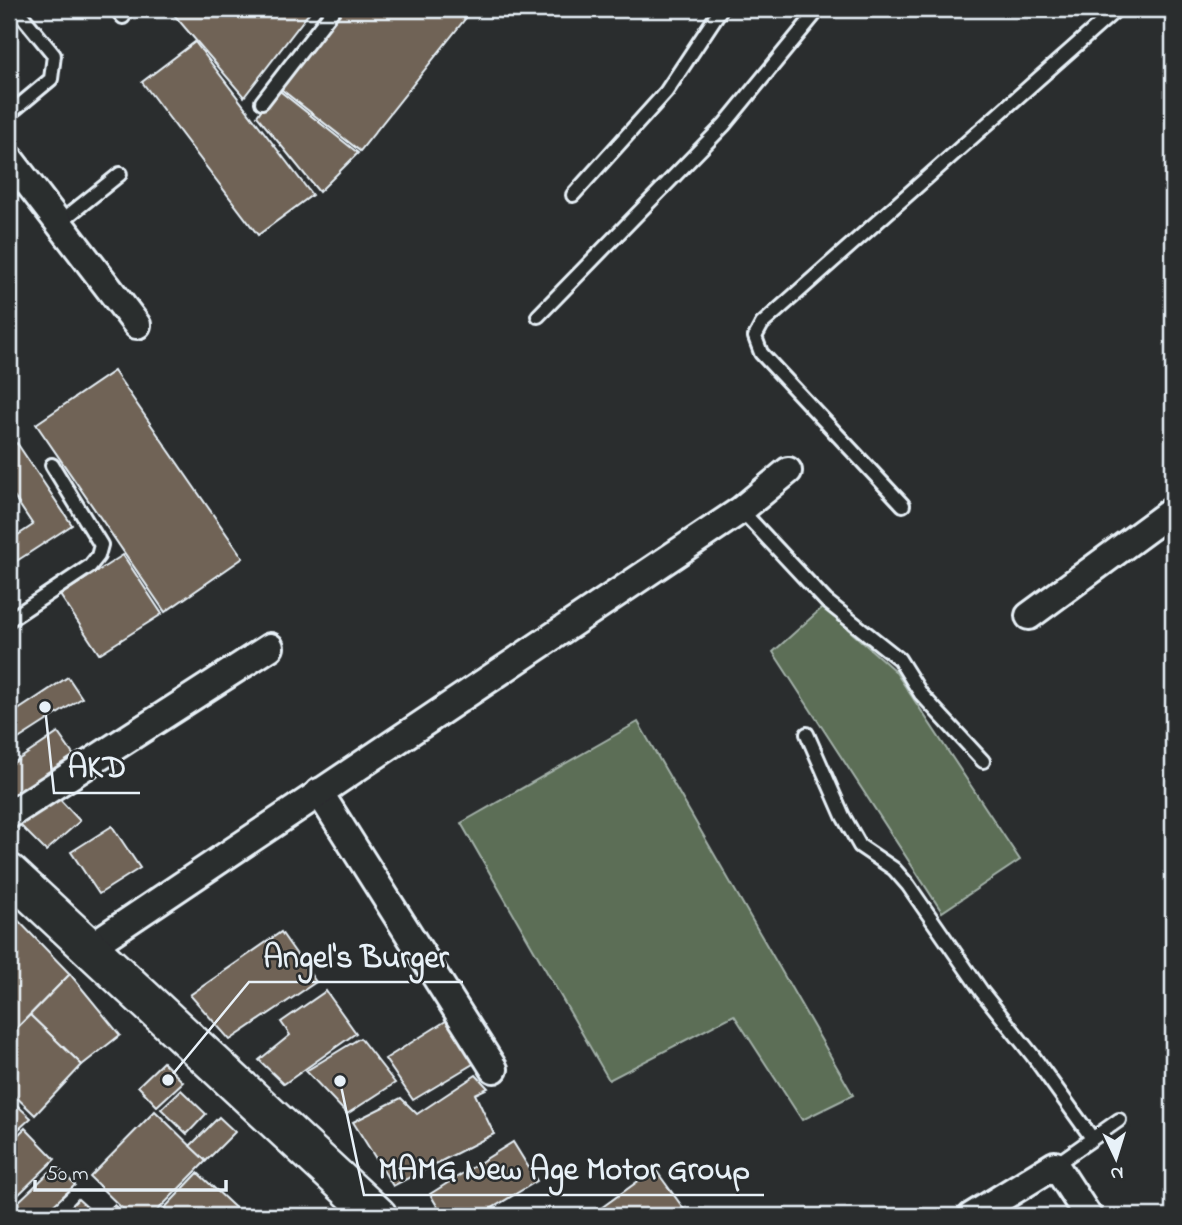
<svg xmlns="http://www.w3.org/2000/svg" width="1182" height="1225" font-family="'Indie Flower',sans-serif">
  <rect width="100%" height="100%" fill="#2a2d2e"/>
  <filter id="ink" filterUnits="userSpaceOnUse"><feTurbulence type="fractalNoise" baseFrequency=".0143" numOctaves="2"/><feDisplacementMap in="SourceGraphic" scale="14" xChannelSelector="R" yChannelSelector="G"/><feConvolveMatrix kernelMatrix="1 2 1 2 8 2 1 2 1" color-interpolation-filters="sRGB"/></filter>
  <g filter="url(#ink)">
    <!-- green -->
    <g fill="#5c6e57" stroke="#a2b0a8" stroke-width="2">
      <path d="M 823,607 L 895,671 L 1020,860 L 942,912 L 773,652 Z"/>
      <path d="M 638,722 L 853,1095 L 802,1120 L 734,1015 L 609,1080 L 461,823 Z"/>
    </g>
    <!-- building -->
    <g fill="#6f6456" stroke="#e8f1f8" stroke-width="2">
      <path d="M 169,9 L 312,9 L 244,97 Z"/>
      <path d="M 338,9 L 473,9 L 360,151 L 277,86 Z"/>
      <path d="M 195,42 L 312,195 L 258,235 L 142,82 Z"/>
      <path d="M 276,88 L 358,153 L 319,192 L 257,116 Z"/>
      <path d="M 114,371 L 243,558 L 165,612 L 36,424 Z"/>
      <path d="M 17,443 L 72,525 L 9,566 L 9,541 L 33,525 L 9,489 L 9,449 Z"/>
      <path d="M 123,555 L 162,614 L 99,654 L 60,595 Z"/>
      <path d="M 68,677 L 82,698 L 9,745 L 9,716 Z"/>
      <path d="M 58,733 L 74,756 L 9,799 L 9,766 Z"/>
      <path d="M 53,792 L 80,821 L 46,851 L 18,823 Z"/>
      <path d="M 112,826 L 140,868 L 99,894 L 71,852 Z"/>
      <path d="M 9,911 L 70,974 L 9,1036 Z"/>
      <path d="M 281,932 L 316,982 L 230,1040 L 190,995 Z"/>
      <path d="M 70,974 L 120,1035 L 82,1065 L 30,1015 Z"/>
      <path d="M 326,991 L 356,1033 L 284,1084 L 259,1060 L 290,1035 L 281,1022 Z"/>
      <path d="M 30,1015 L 82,1065 L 35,1115 L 9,1090 L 9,1036 Z"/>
      <path d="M 449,1019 L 478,1061 L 413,1100 L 385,1059 Z"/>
      <path d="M 360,1038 L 395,1083 L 347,1114 L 306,1071 Z"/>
      <path d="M 163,1062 L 183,1082 L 157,1106 L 138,1086 Z"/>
      <path d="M 476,1075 L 488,1088 L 475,1094 L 494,1134 L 393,1186 L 353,1122 L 401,1098 L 417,1114 Z"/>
      <path d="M 181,1090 L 206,1114 L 187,1134 L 161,1109 Z"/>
      <path d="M 9,1098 L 31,1118 L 9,1138 Z"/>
      <path d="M 155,1111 L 206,1161 L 152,1216 L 130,1216 L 90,1177 Z"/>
      <path d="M 219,1117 L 235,1132 L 206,1161 L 190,1146 Z"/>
      <path d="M 25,1128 L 55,1159 L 12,1201 L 9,1197 L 9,1144 Z"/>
      <path d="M 513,1142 L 537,1181 L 479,1216 L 443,1216 L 430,1194 Z"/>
      <path d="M 56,1166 L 75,1185 L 42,1216 L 29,1216 L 17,1203 Z"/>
      <path d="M 655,1169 L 689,1216 L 590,1216 Z"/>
      <path d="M 198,1173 L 244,1216 L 157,1216 Z"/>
      <path d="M 78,1199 L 97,1216 L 62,1216 Z"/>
      <path d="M 114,1205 L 125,1216 L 103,1215 Z"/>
    </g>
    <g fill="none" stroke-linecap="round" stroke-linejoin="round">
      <defs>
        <g id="lane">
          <path d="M 116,9 L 123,17"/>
          <path d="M 262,102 L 334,9"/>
          <path d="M 9,114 L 51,79 L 54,55 L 19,12"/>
          <path d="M 573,195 L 666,92 L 721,9"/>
          <path d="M 59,223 L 120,174"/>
          <path d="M 538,316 L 724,125 L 819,9"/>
          <path d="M 903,505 L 761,353 L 755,337 L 762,324 L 1117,9"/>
          <path d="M 741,510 L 826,601 L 899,659 L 921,694 L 983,761"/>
          <path d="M 9,620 L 90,566 L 98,556 L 101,545 L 52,465"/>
          <path d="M 807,734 L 843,816 L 860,846 L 894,869 L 908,885 L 982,992 L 1033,1056 L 1092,1138"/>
          <path d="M 1055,1165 L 1119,1120"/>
        </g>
        <g id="street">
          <path d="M 9,158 L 137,325"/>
          <path d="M 1029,616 L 1173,510"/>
          <path d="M 319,792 L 494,1069"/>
          <path d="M 9,815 L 270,647"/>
          <path d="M 90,947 L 741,510 L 788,471"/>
          <path d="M 972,1216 L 1055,1165 L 1088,1216"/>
        </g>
        <path id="secondary" d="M 9,873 L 378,1216"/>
      </defs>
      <!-- lane casing -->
      <use href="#lane" stroke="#e8f1f8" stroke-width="18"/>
      <!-- street casing -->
      <use href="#street" stroke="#e8f1f8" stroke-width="32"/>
      <!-- secondary casing -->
      <use href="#secondary" stroke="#e8f1f8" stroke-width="42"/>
      <!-- lane -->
      <use href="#lane" stroke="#2a2d2e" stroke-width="12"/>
      <!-- street -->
      <use href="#street" stroke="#2a2d2e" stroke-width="26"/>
      <!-- secondary -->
      <use href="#secondary" stroke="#2a2d2e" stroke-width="37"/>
    </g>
  </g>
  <!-- callouts -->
  <path fill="none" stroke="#e8f1f8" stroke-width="2.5" d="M45 707L54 793H140M168 1080L249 982H463M340 1081L364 1195H764"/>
  <g fill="#e8f1f8" stroke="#2a2d2e" stroke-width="2.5">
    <circle cx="45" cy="707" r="7"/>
    <circle cx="168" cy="1080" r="7"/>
    <circle cx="340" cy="1081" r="7"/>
  </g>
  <g font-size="32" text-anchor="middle" font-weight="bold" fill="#e8f1f8" stroke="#2a2d2e" stroke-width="5" stroke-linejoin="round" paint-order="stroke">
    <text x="97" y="777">AKD</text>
    <text x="356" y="967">Angel's Burger</text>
    <text x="564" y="1179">MAMG New Age Motor Group</text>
  </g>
  <!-- margin -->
  <rect width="1182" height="1225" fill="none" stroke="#2a2d2e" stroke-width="35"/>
  <rect x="18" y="18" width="1147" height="1190" fill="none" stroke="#e8f1f8" stroke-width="2.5" filter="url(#ink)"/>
  <!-- north arrow -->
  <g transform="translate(1116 1158) rotate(176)" stroke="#2a2d2e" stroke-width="5" paint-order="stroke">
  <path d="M0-5L12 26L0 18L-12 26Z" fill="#e8f1f8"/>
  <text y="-10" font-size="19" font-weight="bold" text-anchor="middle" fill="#e8f1f8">N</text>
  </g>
  <!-- scale -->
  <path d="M35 1180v10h191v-10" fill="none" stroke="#e8f1f8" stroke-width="3.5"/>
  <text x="46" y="1180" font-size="21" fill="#e8f1f8" stroke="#2a2d2e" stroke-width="5" paint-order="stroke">50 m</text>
</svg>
